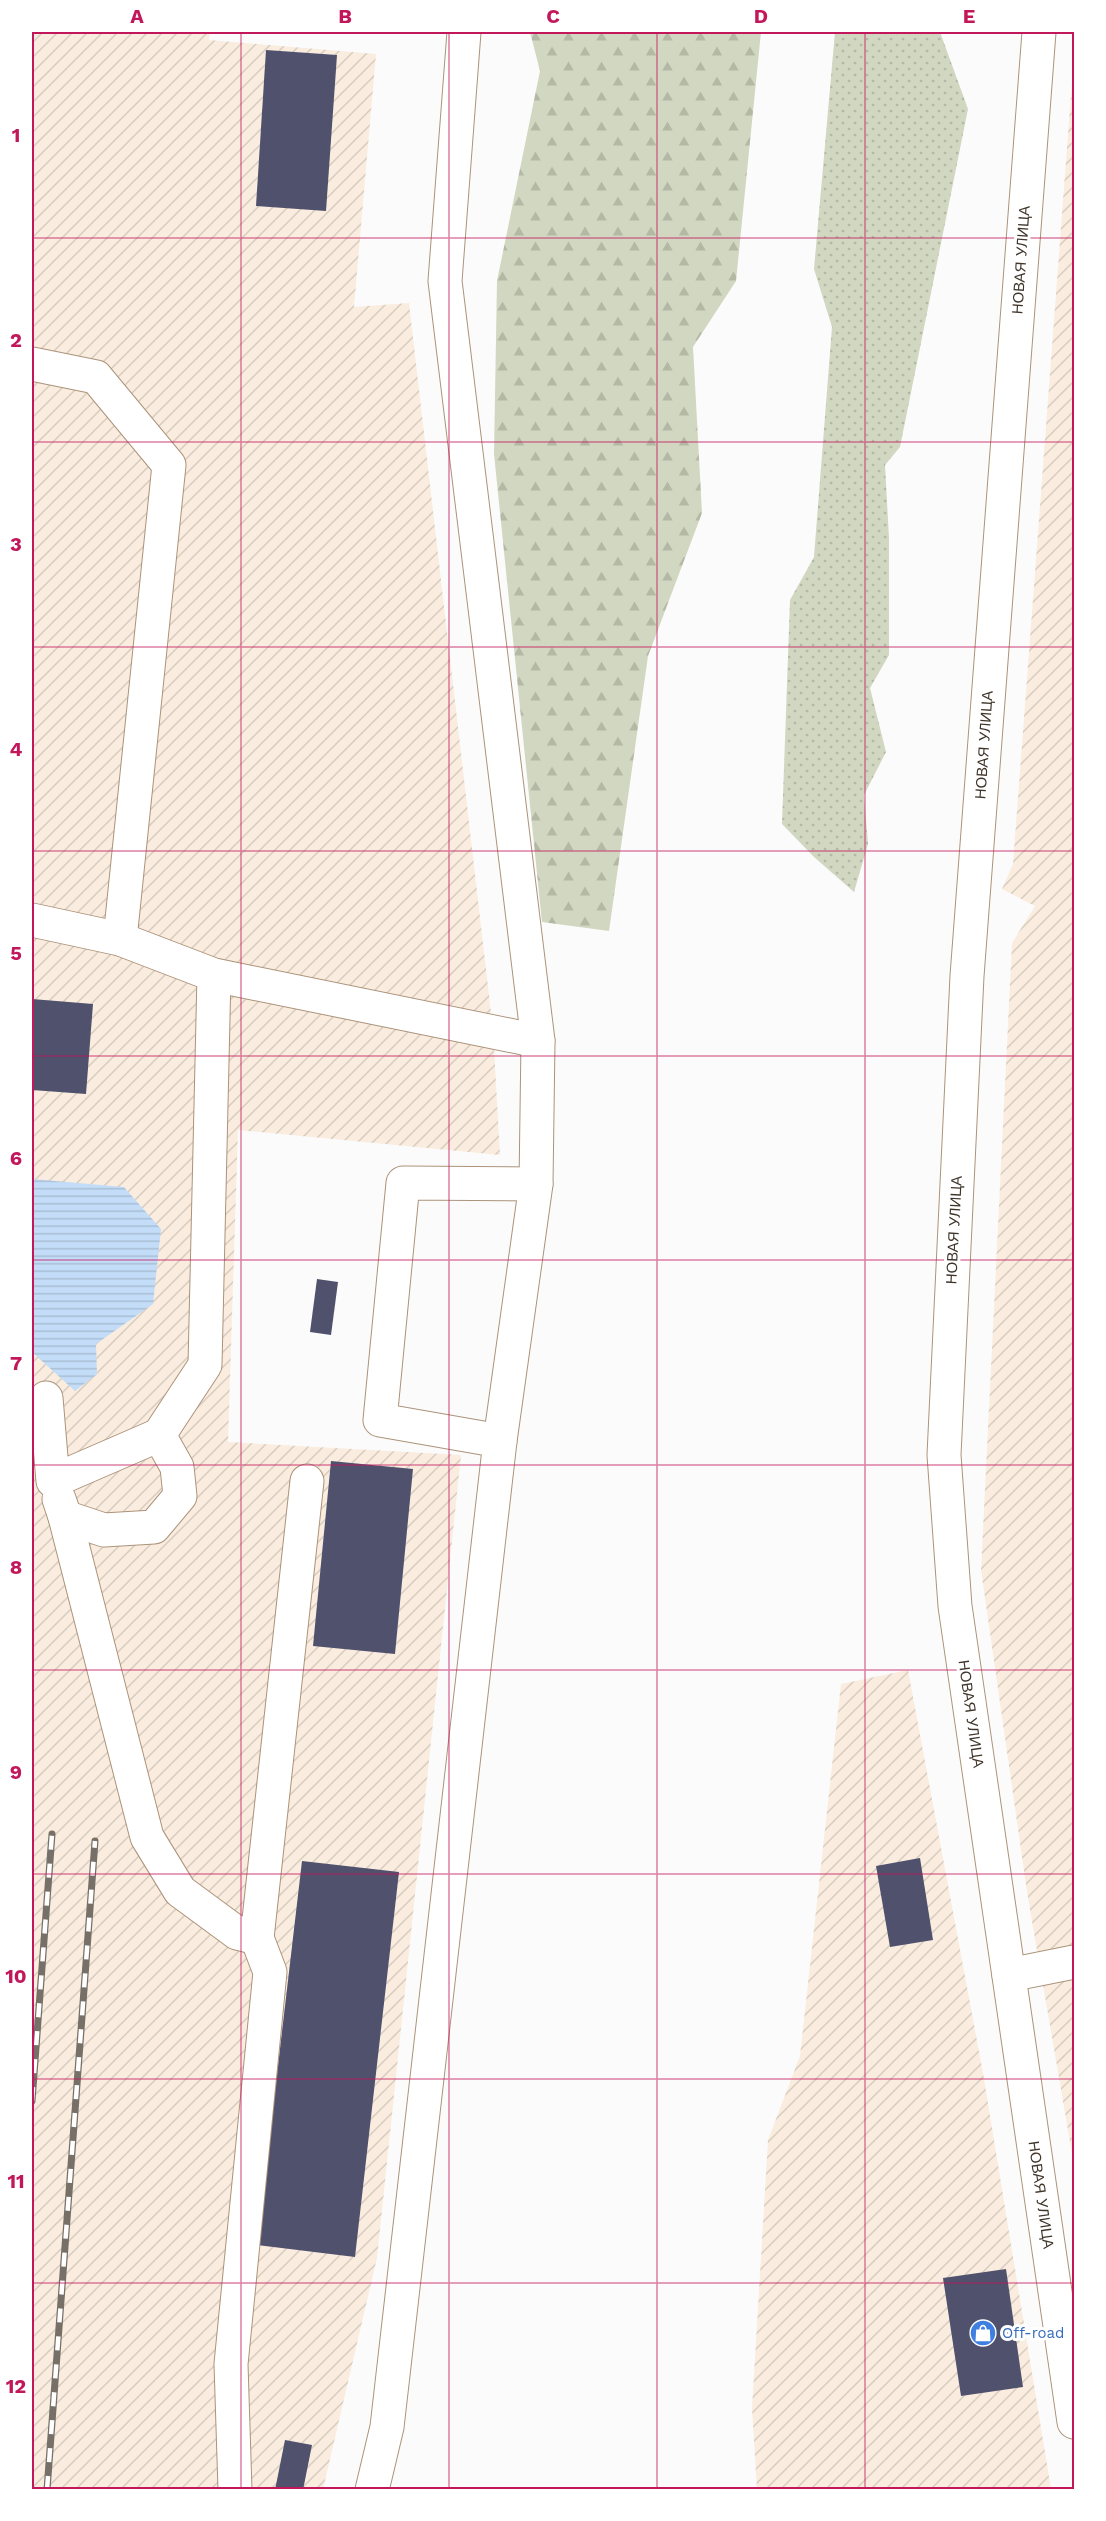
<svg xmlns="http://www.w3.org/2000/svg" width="1106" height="2521" font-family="'Work Sans',sans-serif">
  <defs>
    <pattern id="industrial-furrows" width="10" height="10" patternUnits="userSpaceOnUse" patternTransform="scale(1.5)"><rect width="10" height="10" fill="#faeddf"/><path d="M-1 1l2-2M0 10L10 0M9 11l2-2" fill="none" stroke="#d7ccc0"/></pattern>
    <pattern id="grass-dots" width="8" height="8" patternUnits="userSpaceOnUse" patternTransform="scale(1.5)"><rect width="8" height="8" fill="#d1d7c0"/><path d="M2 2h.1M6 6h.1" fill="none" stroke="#b4b9a5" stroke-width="1.8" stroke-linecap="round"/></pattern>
    <pattern id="forest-firs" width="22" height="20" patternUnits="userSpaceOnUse" patternTransform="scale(1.5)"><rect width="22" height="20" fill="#d1d7c0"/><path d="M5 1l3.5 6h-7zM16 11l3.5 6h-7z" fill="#b4b9a5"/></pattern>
    <pattern id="water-rules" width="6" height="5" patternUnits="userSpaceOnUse" patternTransform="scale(1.5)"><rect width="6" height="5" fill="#c3ddf8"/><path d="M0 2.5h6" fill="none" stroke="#a9bed5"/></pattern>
  </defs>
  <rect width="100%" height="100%" fill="#fbfbfb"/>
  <!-- industrial -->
  <g fill="url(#industrial-furrows)">
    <path d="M 32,32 L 210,32 L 209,40 L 376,54 L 354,307 L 409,303 L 493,1030 L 500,1155 L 238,1130 L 228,1442 L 461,1455 L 377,2258 L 323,2489 L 32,2490 Z"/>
    <path d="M 1074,55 L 1074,2165 L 1027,1892 L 981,1570 L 1012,943 L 1035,906 L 1002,889 L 1013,864 Z"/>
    <path d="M 908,1670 L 983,2073 L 1051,2489 L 757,2490 L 752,2408 L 768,2140 L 800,2056 L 841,1684 Z"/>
  </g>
  <!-- grass -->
  <path fill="url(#grass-dots)" d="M 835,32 L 940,32 L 968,109 L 900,447 L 885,465 L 889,538 L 889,655 L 870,688 L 886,752 L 864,795 L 868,844 L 854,892 L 814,857 L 782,824 L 790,600 L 814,557 L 832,327 L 814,269 Z"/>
  <!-- forest -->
  <path fill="url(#forest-firs)" d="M 530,32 L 761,32 L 736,281 L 693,347 L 702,513 L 648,656 L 609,931 L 542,922 L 494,454 L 497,281 L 540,71 Z"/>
  <!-- water -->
  <path fill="url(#water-rules)" d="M 32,1179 L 124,1187 L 161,1229 L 153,1304 L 96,1344 L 97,1374 L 75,1391 L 32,1352 Z"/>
  <!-- building -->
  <g fill="#50516d">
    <path d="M 266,50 L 337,55 L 326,211 L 256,206 Z"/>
    <path d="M 32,999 L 93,1004 L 86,1094 L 32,1090 Z"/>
    <path d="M 317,1279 L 338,1282 L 331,1335 L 310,1332 Z"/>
    <path d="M 331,1461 L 413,1469 L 395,1654 L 313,1646 Z"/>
    <path d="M 920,1858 L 933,1940 L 890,1947 L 876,1866 Z"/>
    <path d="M 302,1861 L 399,1872 L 355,2257 L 257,2245 Z"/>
    <path d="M 1006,2269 L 1023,2387 L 961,2396 L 943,2278 Z"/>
    <path d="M 285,2440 L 312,2445 L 303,2490 L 275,2490 Z"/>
  </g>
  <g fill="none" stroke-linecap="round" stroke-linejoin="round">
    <defs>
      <g id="minor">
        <path d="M 1039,32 L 967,976 L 944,1455 L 955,1606 L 1074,2422"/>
        <path d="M 32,364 L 96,377 L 169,465 L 120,939"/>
        <path d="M 32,920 L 120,939 L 214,975 L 538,1041"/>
        <path d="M 46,1398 L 53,1481 L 159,1435 L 205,1365 L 214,975"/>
        <path d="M 500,1441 L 380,1420 L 403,1183 L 536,1184"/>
        <path d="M 59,1499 L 65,1517 L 104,1530 L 154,1527 L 180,1496 L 177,1467 L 159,1435"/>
        <path d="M 65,1517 L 147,1837 L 180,1891 L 237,1933 L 257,1938 L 307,1481"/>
        <path d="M 1009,1975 L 1074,1962"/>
        <path d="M 235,2490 L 231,2364 L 270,1972 L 257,1938"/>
        <path d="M 372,2490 L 387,2427 L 500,1441 L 536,1184 L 538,1041 L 445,281 L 464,32"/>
      </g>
    </defs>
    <!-- minor casing -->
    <use href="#minor" stroke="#ac937a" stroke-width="35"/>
    <!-- minor -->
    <use href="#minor" stroke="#fff" stroke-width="33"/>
    <defs>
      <g id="rail">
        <path d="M 32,2101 L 52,1834"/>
        <path d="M 47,2490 L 95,1841"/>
      </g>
    </defs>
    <!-- rail casing -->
    <use href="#rail" stroke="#777068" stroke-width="7"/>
    <!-- rail -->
    <use href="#rail" stroke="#fff" stroke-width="4.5" stroke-dasharray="14" stroke-linecap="butt"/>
  </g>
  <!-- grid -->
  <path fill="none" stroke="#c2185b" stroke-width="1.5" stroke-opacity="0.55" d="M 241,32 L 241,2490M 449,32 L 449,2490M 657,32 L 657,2490M 865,32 L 865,2490M 32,238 L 1074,238M 32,442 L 1074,442M 32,647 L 1074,647M 32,851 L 1074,851M 32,1056 L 1074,1056M 32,1260 L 1074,1260M 32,1465 L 1074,1465M 32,1670 L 1074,1670M 32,1874 L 1074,1874M 32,2079 L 1074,2079M 32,2283 L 1074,2283"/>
  <!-- icons -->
  <defs>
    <symbol id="shop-disc" viewBox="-11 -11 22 22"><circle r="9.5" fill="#3f7fe0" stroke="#fff"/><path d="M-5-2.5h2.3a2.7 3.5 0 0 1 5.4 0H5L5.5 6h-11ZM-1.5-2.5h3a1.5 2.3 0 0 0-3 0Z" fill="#fff"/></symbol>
  </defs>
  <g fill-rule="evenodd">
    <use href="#shop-disc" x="968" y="2318" width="30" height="30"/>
  </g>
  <g text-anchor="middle" stroke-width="6" stroke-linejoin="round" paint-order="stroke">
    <!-- street labels -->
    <g font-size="15" fill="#3f352a" stroke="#fff">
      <text transform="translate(1021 260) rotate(-86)" y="5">НОВАЯ УЛИЦА</text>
      <text transform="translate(984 745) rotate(-86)" y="5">НОВАЯ УЛИЦА</text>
      <text transform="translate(954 1230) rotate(-87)" y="5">НОВАЯ УЛИЦА</text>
      <text transform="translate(971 1714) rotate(82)" y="5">НОВАЯ УЛИЦА</text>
      <text transform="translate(1041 2195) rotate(82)" y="5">НОВАЯ УЛИЦА</text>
    </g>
    <!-- shop labels -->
    <g font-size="15" fill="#366cbe" stroke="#fff" text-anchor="start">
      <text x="1002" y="2338">Off-road</text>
    </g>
  </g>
  <!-- border -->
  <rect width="1106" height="2521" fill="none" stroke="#ffffff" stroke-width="66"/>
  <rect x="33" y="33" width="1040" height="2455" fill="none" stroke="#c2185b" stroke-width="2"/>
  <g font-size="20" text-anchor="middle" font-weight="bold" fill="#c2185b">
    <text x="137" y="23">A</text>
    <text x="345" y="23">B</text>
    <text x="553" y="23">C</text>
    <text x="761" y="23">D</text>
    <text x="969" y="23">E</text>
    <text x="16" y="142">1</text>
    <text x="16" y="347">2</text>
    <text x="16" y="551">3</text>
    <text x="16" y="756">4</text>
    <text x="16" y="960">5</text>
    <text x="16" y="1165">6</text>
    <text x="16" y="1370">7</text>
    <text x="16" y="1574">8</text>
    <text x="16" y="1779">9</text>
    <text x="16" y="1983">10</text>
    <text x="16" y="2188">11</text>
    <text x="16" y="2393">12</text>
  </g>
</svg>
